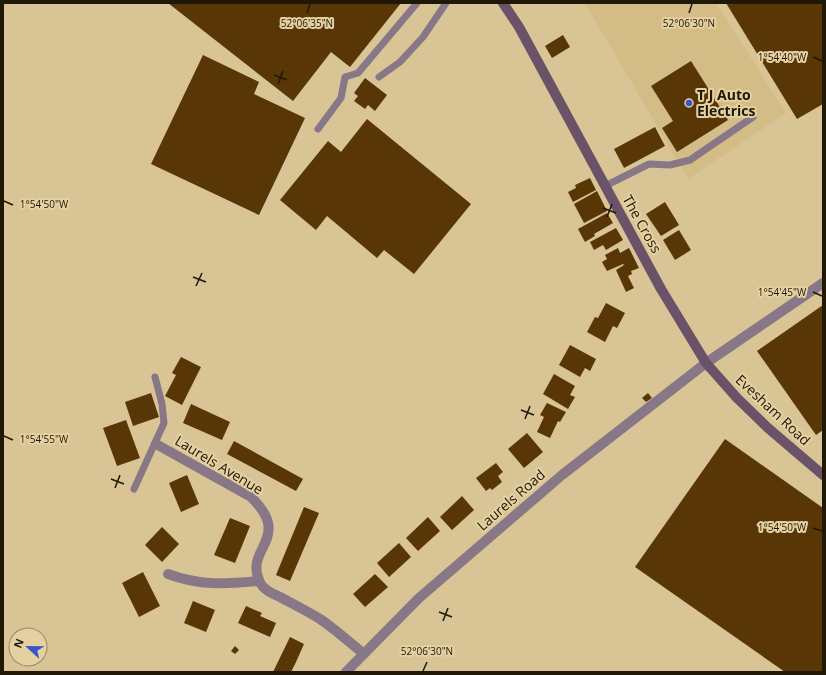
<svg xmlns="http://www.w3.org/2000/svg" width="826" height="675" font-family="'Open Sans',sans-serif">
  <rect width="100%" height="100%" fill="#d8c495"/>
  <!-- built -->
  <path fill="#d4bc86" d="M 585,3 L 716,3 L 786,113 L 688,179 Z"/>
  <!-- building -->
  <g fill="#593606">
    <path d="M 168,3 L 401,3 L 350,67 L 331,52 L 293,101 Z"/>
    <path d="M 726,3 L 823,3 L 823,104 L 797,119 Z"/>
    <path d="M 563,35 L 570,47 L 552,58 L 545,46 Z"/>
    <path d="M 203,55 L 259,82 L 254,94 L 305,118 L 259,215 L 151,164 Z"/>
    <path d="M 691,61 L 728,120 L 677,152 L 662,128 L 673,121 L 651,86 Z"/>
    <path d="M 365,78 L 387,95 L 375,111 L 368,105 L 365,109 L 354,101 L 358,96 L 354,93 Z"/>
    <path d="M 367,119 L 471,204 L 414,274 L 384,250 L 377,258 L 327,216 L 316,230 L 280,200 L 328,141 L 341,152 Z"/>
    <path d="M 655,127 L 665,146 L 624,168 L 614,149 Z"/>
    <path d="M 590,178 L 596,190 L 573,202 L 568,192 L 576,188 L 575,185 Z"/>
    <path d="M 597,191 L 607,211 L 584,223 L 574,204 Z"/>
    <path d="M 665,202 L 679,225 L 661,236 L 646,214 Z"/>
    <path d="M 607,213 L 613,223 L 594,234 L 595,236 L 585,242 L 578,229 Z"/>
    <path d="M 616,228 L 623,240 L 606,250 L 603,245 L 594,250 L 590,242 Z"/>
    <path d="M 679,230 L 691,250 L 675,260 L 663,240 Z"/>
    <path d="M 618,248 L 620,253 L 629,248 L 639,268 L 631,271 L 632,274 L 628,276 L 634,288 L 626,292 L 616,270 L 624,265 L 623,264 L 607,271 L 602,262 L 607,259 L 605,255 Z"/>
    <path d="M 606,303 L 625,313 L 617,328 L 613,326 L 605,342 L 587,332 L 595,317 L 598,318 Z"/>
    <path d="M 823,305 L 823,430 L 816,435 L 757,351 Z"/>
    <path d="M 570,345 L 596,359 L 590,371 L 585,368 L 580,377 L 559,365 Z"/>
    <path d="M 181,357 L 201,367 L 182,405 L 165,396 L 176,375 L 172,373 Z"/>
    <path d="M 554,374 L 575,386 L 570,395 L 575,397 L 568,409 L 543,394 Z"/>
    <path d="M 151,393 L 159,417 L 133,426 L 125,402 Z"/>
    <path d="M 648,393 L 652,398 L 646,402 L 642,398 Z"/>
    <path d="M 547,403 L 566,412 L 560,422 L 558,421 L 550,438 L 537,432 L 544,417 L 540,415 Z"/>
    <path d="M 191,404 L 230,422 L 222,440 L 183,423 Z"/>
    <path d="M 126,420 L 140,458 L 117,466 L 103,428 Z"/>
    <path d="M 527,433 L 543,452 L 524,468 L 508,449 Z"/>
    <path d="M 725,439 L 823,508 L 823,672 L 785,672 L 635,567 Z"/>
    <path d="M 234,441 L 303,479 L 296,491 L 227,454 Z"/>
    <path d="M 496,463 L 503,472 L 498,476 L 502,482 L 492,490 L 490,488 L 486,491 L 476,478 Z"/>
    <path d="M 187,475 L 199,504 L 181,512 L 169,483 Z"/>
    <path d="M 462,496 L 474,510 L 452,530 L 440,517 Z"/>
    <path d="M 304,507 L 319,513 L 290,581 L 276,575 Z"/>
    <path d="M 428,517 L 440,531 L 418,551 L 406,538 Z"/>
    <path d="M 230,518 L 250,526 L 235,563 L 214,555 Z"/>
    <path d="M 162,527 L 179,544 L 162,562 L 145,545 Z"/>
    <path d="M 399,543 L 411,557 L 389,577 L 377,563 Z"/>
    <path d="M 143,572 L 160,606 L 139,617 L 122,583 Z"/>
    <path d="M 375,574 L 388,587 L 365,607 L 353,594 Z"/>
    <path d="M 193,601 L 215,610 L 206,632 L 184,623 Z"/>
    <path d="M 246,606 L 262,613 L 260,616 L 276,623 L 270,637 L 238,623 Z"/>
    <path d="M 290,637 L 304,644 L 296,662 L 291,672 L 273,672 Z"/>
    <path d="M 235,646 L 239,650 L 235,654 L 231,651 Z"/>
  </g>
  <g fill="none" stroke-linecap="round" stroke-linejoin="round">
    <!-- service -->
    <g stroke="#887887" stroke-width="7">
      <path d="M 379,77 L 400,62 L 423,37 L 446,3"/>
      <path d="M 318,129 L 341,98 L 345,77 L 358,73 L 417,3"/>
      <path d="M 605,186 L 649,164 L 670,165 L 690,160 L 753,117"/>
      <path d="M 134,489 L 164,423 L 162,404 L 155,377"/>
    </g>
    <!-- minor -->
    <g stroke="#887887" stroke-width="10">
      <path d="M 156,444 L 251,497 C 293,538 245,548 259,580 C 262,589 271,593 280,597 C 293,604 307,611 320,619 C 335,629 349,642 364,654"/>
      <path d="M 168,574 C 200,586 225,584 259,581"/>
      <path d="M 346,672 L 419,598 L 562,475 L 706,363 L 823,283"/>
    </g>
    <!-- secondary -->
    <path stroke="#6a5369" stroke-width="10" d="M 503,3 L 519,27 L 661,289 L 706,363 L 737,398 L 768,428 L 823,475"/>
  </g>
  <!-- ticks -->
  <path fill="none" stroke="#1f1806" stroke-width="1.5" d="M 307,13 L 310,4M 689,13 L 692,4M 813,57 L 822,61M 274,75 L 287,80M 278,84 L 283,71M 4,201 L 13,205M 603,208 L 616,213M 607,217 L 612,204M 193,277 L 206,282M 196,286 L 202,273M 813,292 L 822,296M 521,410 L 534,415M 525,419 L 530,406M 4,436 L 13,440M 111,479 L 124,484M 115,488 L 120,475M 813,528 L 822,531M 439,612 L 452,617M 443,621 L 448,608M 423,671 L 427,662"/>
  <!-- markers -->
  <circle fill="#3757c8" stroke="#e5d0a1" stroke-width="1.5" cx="689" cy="103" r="4"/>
  <g text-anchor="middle" stroke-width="4" stroke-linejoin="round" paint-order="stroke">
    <!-- poi labels -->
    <g font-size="14" font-weight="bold" fill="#1f1806" stroke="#e5d0a1" text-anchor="start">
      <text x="697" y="100">T J Auto<tspan x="697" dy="16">Electrics</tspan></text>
    </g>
    <!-- street labels -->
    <g font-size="14" fill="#1f1806" stroke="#e5d0a1">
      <text transform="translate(642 224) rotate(61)" y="5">The Cross</text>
      <text transform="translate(773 410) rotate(43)" y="5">Evesham Road</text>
      <text transform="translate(219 465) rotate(31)" y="5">Laurels Avenue</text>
      <text transform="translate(511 500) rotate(-41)" y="5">Laurels Road</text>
    </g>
  </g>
  <g font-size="10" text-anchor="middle" fill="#1f1806" stroke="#e5d0a1" stroke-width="4" stroke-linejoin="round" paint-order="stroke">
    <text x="307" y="27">52°06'35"N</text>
    <text x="689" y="27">52°06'30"N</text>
    <text x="782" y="61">1°54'40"W</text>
    <text x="44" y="208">1°54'50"W</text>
    <text x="782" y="296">1°54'45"W</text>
    <text x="44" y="443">1°54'55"W</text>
    <text x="782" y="531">1°54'50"W</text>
    <text x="427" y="655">52°06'30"N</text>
  </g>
  <!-- border -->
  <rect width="826" height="675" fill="none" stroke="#1f1806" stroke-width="8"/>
  <!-- north arrow -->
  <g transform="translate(28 647) rotate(292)"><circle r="19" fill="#e5d0a1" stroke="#968663"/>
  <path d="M0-3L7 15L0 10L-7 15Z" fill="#3757c8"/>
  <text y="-6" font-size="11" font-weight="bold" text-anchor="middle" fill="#1f1806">N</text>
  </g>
</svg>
